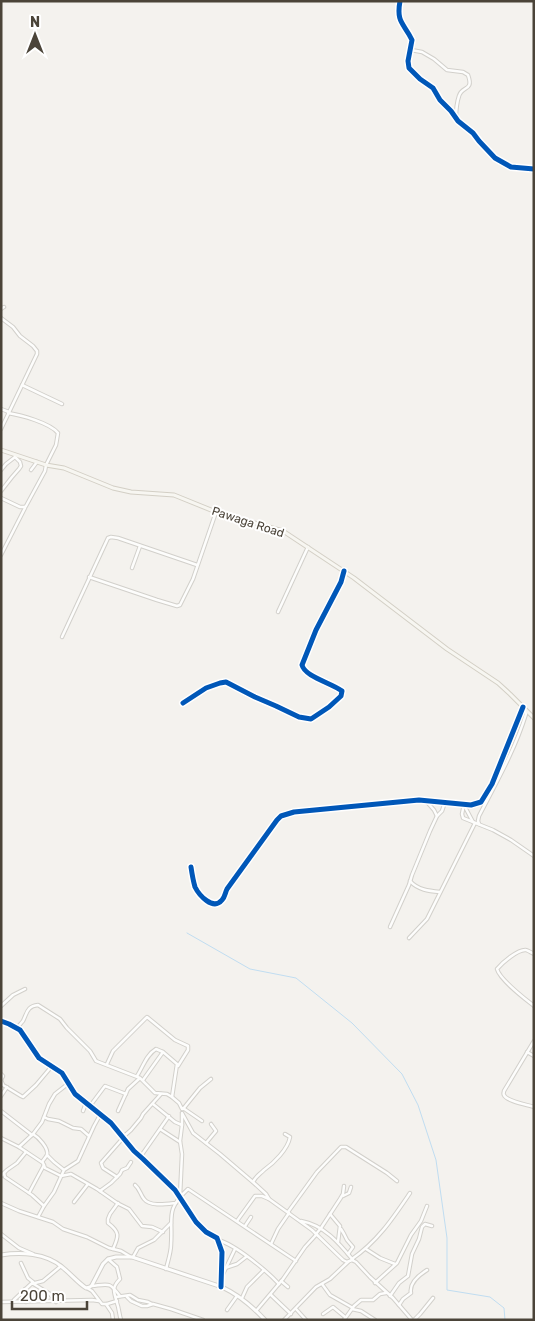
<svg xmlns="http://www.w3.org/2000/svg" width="535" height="1321" font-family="Rubik,sans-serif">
  <rect width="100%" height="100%" fill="#f4f2ee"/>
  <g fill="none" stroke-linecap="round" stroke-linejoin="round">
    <!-- stream -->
    <path stroke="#c0ddf1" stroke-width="1" d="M 187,933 L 250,969 L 296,978 L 352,1023 L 402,1074 L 418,1105 L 436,1160 L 447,1238 L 447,1290 L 490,1297 L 504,1308 L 505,1320"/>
    <defs>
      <g id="minor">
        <path d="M 400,1 C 396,23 404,23 412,40 L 408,61 L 409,68 L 420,79 L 433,88 L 440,100 L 451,111 L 458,121 L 473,133 L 479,141 L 495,158 L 511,167 L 534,169"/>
        <path d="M 411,50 L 422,52 L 434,59 L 447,70 L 463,72 L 468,75 C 474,92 462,85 459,96 C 457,102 456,111 456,118"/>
        <path d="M 1,309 L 4,307"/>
        <path d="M 1,318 L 13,327 L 20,336 L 33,346 L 37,351 L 37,354 L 1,429"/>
        <path d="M 22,385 L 62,404"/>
        <path d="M 1,409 L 9,412"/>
        <path d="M 1,470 L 6,464 L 15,457"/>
        <path d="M 31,470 L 37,462"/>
        <path d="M 1,491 L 12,477 L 19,469 L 21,466 L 20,462 L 15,457"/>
        <path d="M 1,498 L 20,507 L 25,507 L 26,506 L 45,471 L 46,465 L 56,445 L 58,433 C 50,423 21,415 8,413"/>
        <path d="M 1,555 L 25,508"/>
        <path d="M 132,568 L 140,546"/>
        <path d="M 89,577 L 157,600 L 177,606 L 180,605 L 193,579 L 216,512"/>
        <path d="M 278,612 L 308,547"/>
        <path d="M 62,637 L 108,538 L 111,537 L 118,538 L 197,565"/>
        <path d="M 183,703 L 206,688 L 220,683 L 226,682 L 255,697 L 276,706 L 299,717 L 311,719 L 329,707 L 341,696 L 342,691 C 332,683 305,677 302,665 L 316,630 L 341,582 L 344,571"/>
        <path d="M 426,801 L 434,810 L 437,816"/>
        <path d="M 464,804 L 462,814 L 463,818 L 493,830 L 511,840 L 534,856"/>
        <path d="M 465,807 L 473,822"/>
        <path d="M 479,824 L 478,821 L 479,816 C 496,783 515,750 526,714 L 526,711"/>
        <path d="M 191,867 C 192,874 193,880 195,887 C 199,895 213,911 222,900 C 225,897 225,893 227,889 L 277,820 L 281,816 L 294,812 L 419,800 L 471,805 L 481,802 L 492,784 L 523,707"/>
        <path d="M 410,881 C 418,890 429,891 440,892"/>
        <path d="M 390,927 L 409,885 L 412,875 L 430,831 L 437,816 L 442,811 L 445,802"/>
        <path d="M 409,938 L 427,919 L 475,823"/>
        <path d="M 534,954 C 532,953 527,950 526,950 C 518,949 502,963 497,969 C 500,980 524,998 534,1006"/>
        <path d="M 1,1006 L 13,995 L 25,989"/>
        <path d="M 1,1021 L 9,1024 L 20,1030 L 39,1058 L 62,1073 L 75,1094 L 111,1123 L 134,1151 L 143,1159 L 175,1190 L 196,1222 L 206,1232 L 217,1238 L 222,1252 L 221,1287"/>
        <path d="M 17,1028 C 18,1027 22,1022 23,1021 C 27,1013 27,1006 38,1005 L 60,1019 L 67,1028 L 90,1051 L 96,1061 L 140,1078 L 155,1093 L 167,1094 L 172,1097 L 179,1103 L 182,1109"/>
        <path d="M 534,1041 L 504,1091 C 504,1092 503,1094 504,1095 C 506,1101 528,1105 534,1107"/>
        <path d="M 527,1052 L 534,1056"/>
        <path d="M 107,1064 L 113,1051 L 147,1017 L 175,1040 L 188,1046 L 188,1050 L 178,1066"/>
        <path d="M 1,1074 L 3,1076 L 1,1080 L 3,1085 L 21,1096 L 23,1097 L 36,1085 L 52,1066"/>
        <path d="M 137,1076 C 143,1067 146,1055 156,1049 L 163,1052 L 177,1064 L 172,1097"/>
        <path d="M 143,1080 L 163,1052"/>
        <path d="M 1,1096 L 7,1087"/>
        <path d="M 153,1104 L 175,1122 L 182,1125"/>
        <path d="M 90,1106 L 105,1086 L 126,1094"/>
        <path d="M 183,1108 L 202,1121"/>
        <path d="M 183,1109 L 200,1088 L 211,1079"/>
        <path d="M 1,1111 L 32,1135"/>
        <path d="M 83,1111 L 86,1103"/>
        <path d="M 118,1111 L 128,1089 L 140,1078"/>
        <path d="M 182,1113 L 193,1133 L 220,1154 L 254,1183 L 266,1194 L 269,1199 L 312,1230 L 343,1260 L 347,1262 L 352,1260 L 356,1262 L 370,1277 L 393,1298 L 412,1320"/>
        <path d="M 44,1117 L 48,1119 L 59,1121 L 73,1128 L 81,1129 L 89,1136"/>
        <path d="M 160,1129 L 180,1142"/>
        <path d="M 33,1134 C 38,1137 49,1148 47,1155 C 46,1157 44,1159 42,1162"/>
        <path d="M 123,1137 L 131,1130 L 141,1118 L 143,1114 L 161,1094"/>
        <path d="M 1,1138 L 19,1147 L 43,1163 L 45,1168 L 61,1176"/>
        <path d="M 206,1143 L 216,1131 L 211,1124"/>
        <path d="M 19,1147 L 33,1134 L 42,1122 L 49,1104 L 55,1094 L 69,1083"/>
        <path d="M 47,1155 L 54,1162 L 64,1170"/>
        <path d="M 141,1156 L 169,1116"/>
        <path d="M 4,1173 L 5,1177 L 32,1195 L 44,1206"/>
        <path d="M 1,1176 L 7,1170 L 17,1163 L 26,1152"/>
        <path d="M 61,1176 L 71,1174 L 97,1189 L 117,1203 L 129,1209 L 142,1226 L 152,1227 L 163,1232"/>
        <path d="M 117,1177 L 103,1168 L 101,1163 L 123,1138"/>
        <path d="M 253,1182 C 256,1176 259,1175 264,1170 C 274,1163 288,1149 290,1137 L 285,1134"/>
        <path d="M 135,1185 C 140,1189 140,1194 144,1199 C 150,1207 167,1204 176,1203"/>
        <path d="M 100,1191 L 111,1183 L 120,1174 L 122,1170 L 127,1168 L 131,1162"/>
        <path d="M 29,1193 L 44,1165"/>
        <path d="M 180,1196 L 182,1154 L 180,1141 L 182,1125 L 182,1114"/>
        <path d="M 343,1196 L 349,1193 L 351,1187"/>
        <path d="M 74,1202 L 88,1184"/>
        <path d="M 1,1203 L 19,1211 L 53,1222 L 63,1229 L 87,1237 L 109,1248 L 121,1251 L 131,1257"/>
        <path d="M 288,1212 L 317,1172 L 341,1147 L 346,1147 L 387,1173 L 397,1181"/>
        <path d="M 330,1214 L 340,1226 L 338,1242"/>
        <path d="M 38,1217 L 44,1206 L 54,1192 L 64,1170 L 78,1161 L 94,1126 L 100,1115"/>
        <path d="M 237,1221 L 255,1196 L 262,1196 L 269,1199"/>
        <path d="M 301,1221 C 324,1225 339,1243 353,1260"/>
        <path d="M 245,1226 L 251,1217"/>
        <path d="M 341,1229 L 344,1234 L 347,1240 L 353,1247 L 348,1254"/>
        <path d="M 1,1234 L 19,1248 L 33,1254"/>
        <path d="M 316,1234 L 321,1228 L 340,1199 L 343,1194 L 344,1186"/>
        <path d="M 218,1240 C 236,1245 267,1271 279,1284"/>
        <path d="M 271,1244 L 278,1229 L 289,1213"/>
        <path d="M 113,1249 C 119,1236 120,1232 108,1223 L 108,1219 L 110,1214 L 118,1203"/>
        <path d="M 366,1249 L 380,1258 L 395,1264"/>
        <path d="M 133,1257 L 138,1248 L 154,1240 L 171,1223"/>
        <path d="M 108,1259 L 117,1267 L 120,1279 C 111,1288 114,1292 117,1303 C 119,1308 119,1314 121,1320"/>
        <path d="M 352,1259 C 378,1241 393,1218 410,1193"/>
        <path d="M 21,1263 L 28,1278 L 33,1282"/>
        <path d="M 225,1268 L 237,1264 L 246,1257"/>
        <path d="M 166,1269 C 168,1261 171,1252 171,1245 C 173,1217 165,1210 188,1189 L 296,1261"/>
        <path d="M 223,1274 L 235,1249"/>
        <path d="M 281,1281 L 288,1287"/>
        <path d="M 32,1283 L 50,1294 L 56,1302"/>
        <path d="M 375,1283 L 397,1263 L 411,1235 L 421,1221 L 427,1206"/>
        <path d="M 322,1284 L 330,1295 L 353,1308"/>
        <path d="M 92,1286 C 110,1284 109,1282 120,1296"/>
        <path d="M 87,1288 L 92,1291 L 102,1304 L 107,1304 L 117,1301"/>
        <path d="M 25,1289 L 27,1298 L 26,1302"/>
        <path d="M 271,1295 L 291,1314"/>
        <path d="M 390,1296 L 399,1283 L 408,1276 L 412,1254 L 419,1239 L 422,1227 L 425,1224 L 432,1226"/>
        <path d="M 116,1297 L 130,1295 L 138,1300 L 148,1302 L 152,1304"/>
        <path d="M 127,1297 L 131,1301 L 142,1306 L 147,1306 L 153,1304 L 171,1309 L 203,1320"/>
        <path d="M 242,1298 L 247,1287 L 264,1270"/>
        <path d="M 1,1302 L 92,1300 L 99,1301"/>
        <path d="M 13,1302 L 14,1300 L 31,1284 L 43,1281 L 61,1266"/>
        <path d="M 106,1304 L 112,1313 L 113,1320"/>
        <path d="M 399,1305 L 403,1299 L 411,1293 C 409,1283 419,1275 427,1270"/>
        <path d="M 296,1309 L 306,1320"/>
        <path d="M 352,1309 L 361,1311 L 375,1320"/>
        <path d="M 227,1310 L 237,1296"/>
        <path d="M 256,1311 L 283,1279 L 305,1247 L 316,1235"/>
        <path d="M 323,1314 L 333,1307 L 345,1317"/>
        <path d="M 284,1320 L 316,1287 L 330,1279 L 348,1262"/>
        <path d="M 344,1320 L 354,1306 L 361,1300 L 373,1300 L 380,1294 L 386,1293"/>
        <path d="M 414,1320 L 420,1314 L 433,1298"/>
      </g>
      <path id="tertiary" d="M 1,1255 C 21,1252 46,1253 62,1267 C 71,1274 77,1282 86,1288 L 90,1287 L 92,1285 L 103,1264 L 108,1259 L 116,1257 L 132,1257 L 222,1287 C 239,1295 252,1306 265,1320"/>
      <path id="secondary" d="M 1,450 L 46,465 L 64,468 L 113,488 L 131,492 L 174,495 L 216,512 L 283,531 L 354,578 L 447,649 L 498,683 L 510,694 L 534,718"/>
    </defs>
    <!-- minor casing -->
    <use href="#minor" stroke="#d2d0cb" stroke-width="4.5"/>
    <!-- tertiary casing -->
    <use href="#tertiary" stroke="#d2d0cb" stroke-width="5"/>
    <!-- secondary casing -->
    <use href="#secondary" stroke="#d3cfc5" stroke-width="5"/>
    <!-- minor -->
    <use href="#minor" stroke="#fdfdfc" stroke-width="2.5"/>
    <!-- tertiary -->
    <use href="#tertiary" stroke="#fdfdfc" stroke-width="3"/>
    <!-- secondary -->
    <use href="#secondary" stroke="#f7f6f1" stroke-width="3"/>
    <defs>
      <g id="cycleway">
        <path d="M 400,1 C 396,23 404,23 412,40 L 408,61 L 409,68 L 420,79 L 433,88 L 440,100 L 451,111 L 458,121 L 473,133 L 479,141 L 495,158 L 511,167 L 534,169"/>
        <path d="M 183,703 L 206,688 L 220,683 L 226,682 L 255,697 L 276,706 L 299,717 L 311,719 L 329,707 L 341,696 L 342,691 C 332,683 305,677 302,665 L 316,630 L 341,582 L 344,571"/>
        <path d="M 191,867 C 192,874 193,880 195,887 C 199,895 213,911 222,900 C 225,897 225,893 227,889 L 277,820 L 281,816 L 294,812 L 419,800 L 471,805 L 481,802 L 492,784 L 523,707"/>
        <path d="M 1,1021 L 9,1024 L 20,1030 L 39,1058 L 62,1073 L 75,1094 L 111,1123 L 134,1151 L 143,1159 L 175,1190 L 196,1222 L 206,1232 L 217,1238 L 222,1252 L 221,1287"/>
      </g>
    </defs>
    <!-- cycleway casing -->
    <use href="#cycleway" stroke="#fff" stroke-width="8"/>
    <!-- cycleway -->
    <use href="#cycleway" stroke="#0057b8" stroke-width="5"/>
  </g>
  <g text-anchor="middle" stroke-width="4" stroke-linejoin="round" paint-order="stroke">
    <!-- street labels -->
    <g font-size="12" fill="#4b4439" stroke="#fff">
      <text transform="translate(248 522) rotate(18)" y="4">Pawaga Road</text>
    </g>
  </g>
  <!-- border -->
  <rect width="535" height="1321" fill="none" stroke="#4b4439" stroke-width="5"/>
  <!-- north arrow -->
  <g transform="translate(35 35)" stroke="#ffffff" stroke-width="4" paint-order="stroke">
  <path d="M0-4L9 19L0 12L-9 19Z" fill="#4b4439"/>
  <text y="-8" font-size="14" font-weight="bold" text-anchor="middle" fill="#4b4439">N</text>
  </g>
  <!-- scale -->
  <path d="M12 1301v8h75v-8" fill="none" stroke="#4b4439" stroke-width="2.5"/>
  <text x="20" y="1301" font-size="15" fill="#4b4439" stroke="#ffffff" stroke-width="4" paint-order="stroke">200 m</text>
</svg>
